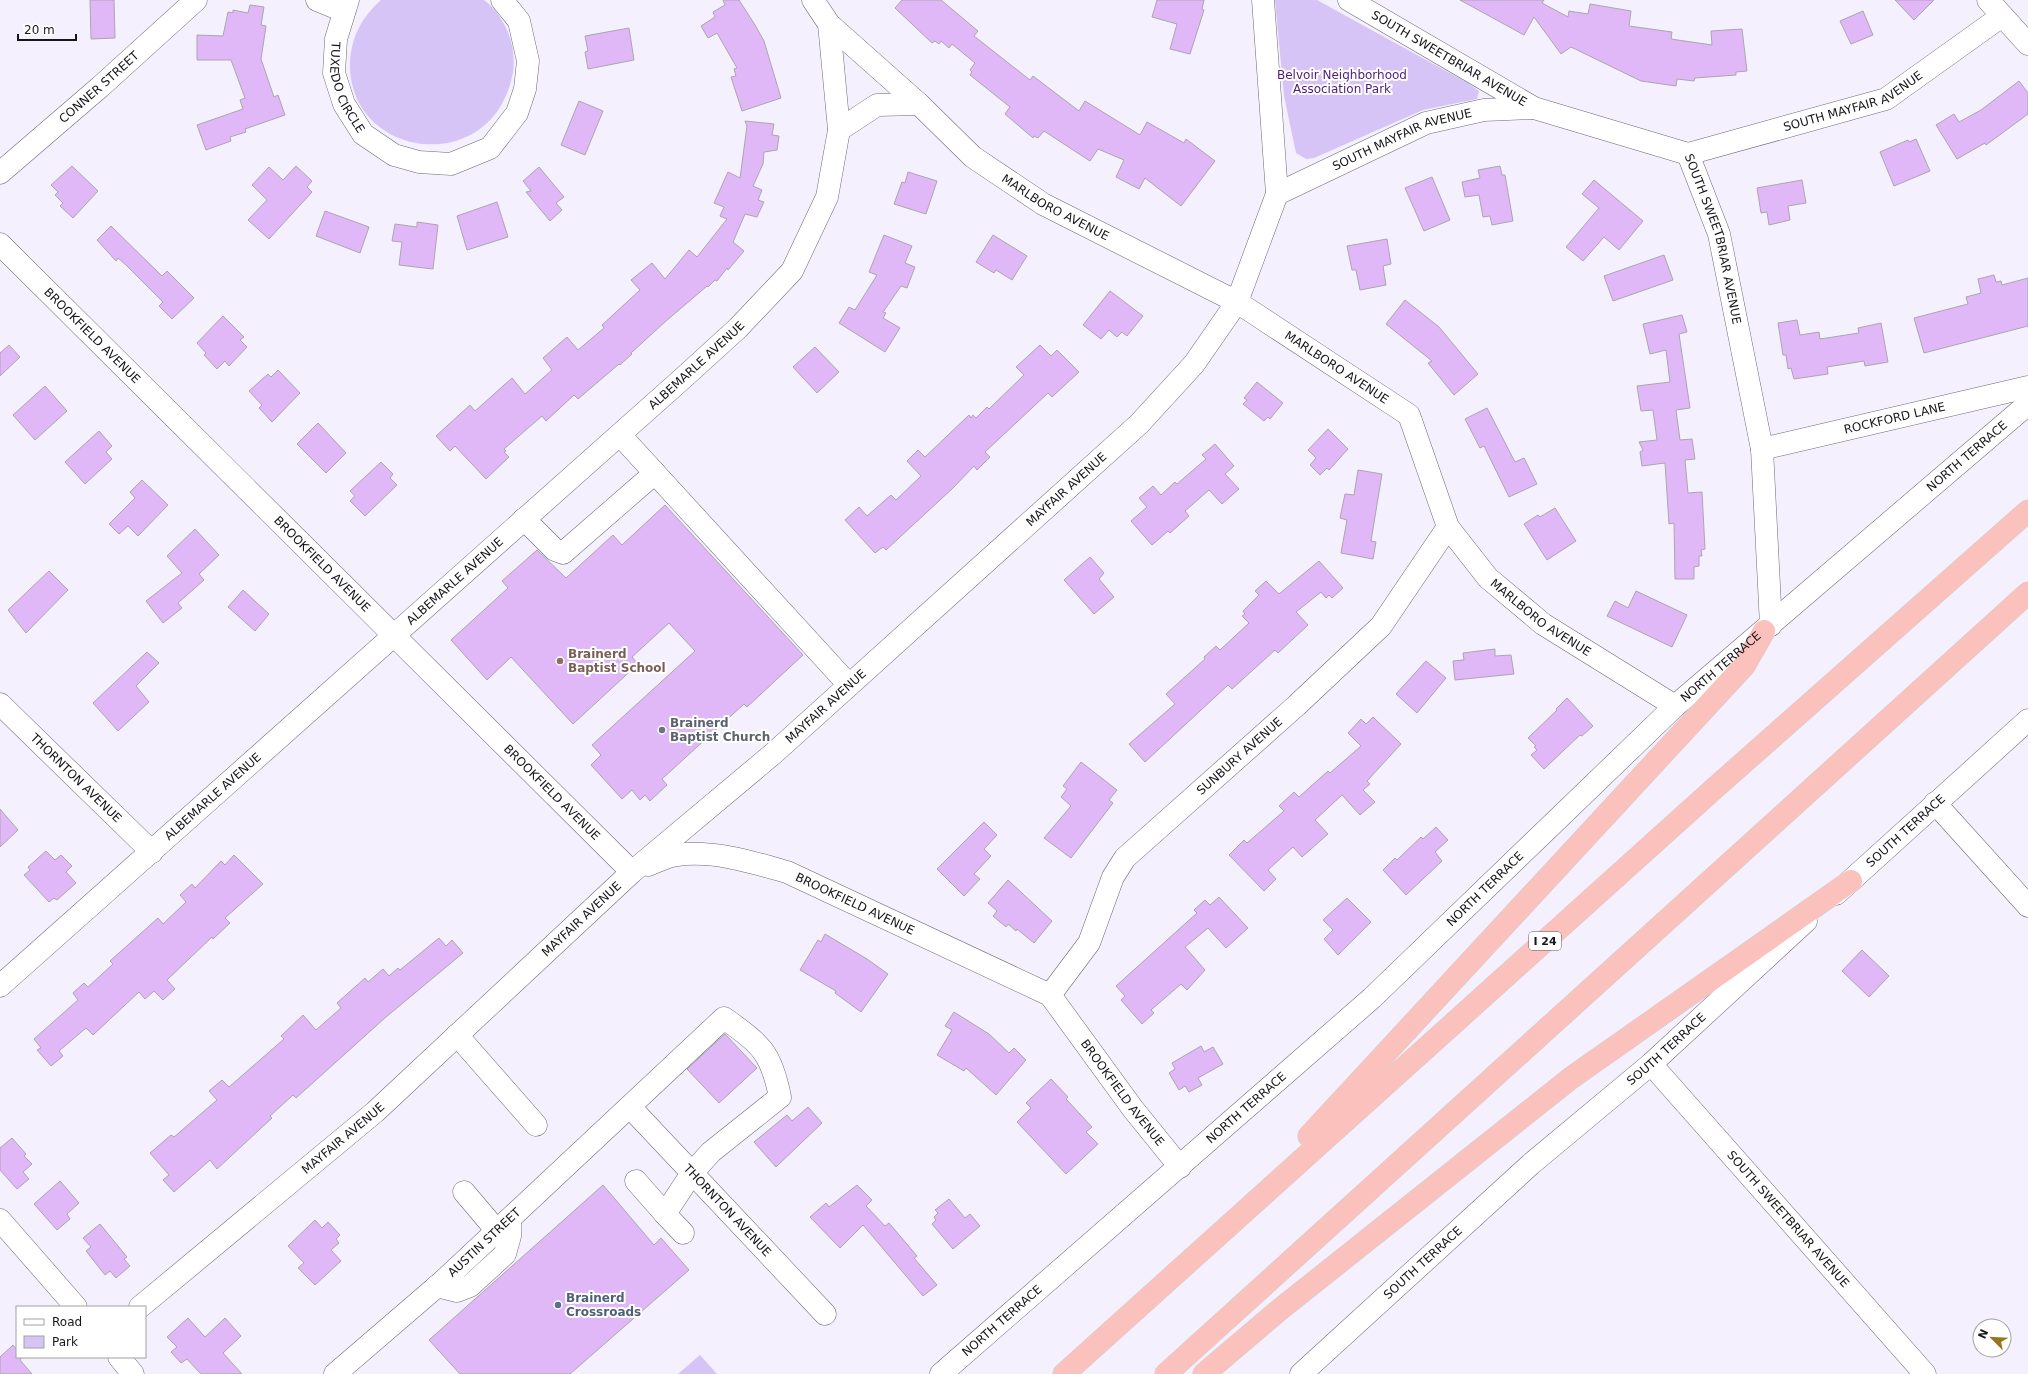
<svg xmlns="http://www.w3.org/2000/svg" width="2028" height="1374" viewBox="0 0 2028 1374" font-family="'DejaVu Sans',sans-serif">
  <rect width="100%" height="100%" fill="#f4f0fd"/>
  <g fill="#d7c4f6">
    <path d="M381 0H484C505 15 517 47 513 72 494 179 348 160 350 63 351 37 362 17 381 0Z"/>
    <polygon points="1275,0 1317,0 1468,83 1479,91 1477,99 1423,110 1314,158 1306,159 1296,153 1284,96"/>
    <polygon points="700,1355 717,1374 678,1374"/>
  </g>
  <g fill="#e0b8f7" stroke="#aca5b0">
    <polygon points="90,0 114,0 115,38 91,39"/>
    <polygon points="723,0 739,0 755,25 764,41 781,98 742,111 731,77 736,76 734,69 737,68 717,33 708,38 701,26 715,17 713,12 725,5"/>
    <polygon points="902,0 941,0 978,31 974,36 1030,80 1033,76 1079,111 1085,101 1140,135 1147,122 1184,143 1186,139 1215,161 1181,206 1145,178 1139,189 1116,177 1124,160 1098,149 1090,161 1044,131 1038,138 1034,136 1033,138 1005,114 1010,107 970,75 972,72 970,70 975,63 952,44 949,48 941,41 939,44 935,41 932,43 895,8"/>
    <polygon points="1157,0 1204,0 1202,9 1204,10 1190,54 1170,49 1177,24 1152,17"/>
    <polygon points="1460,0 1544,0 1542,3 1568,17 1569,11 1588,14 1590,4 1631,11 1629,26 1672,32 1671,39 1712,45 1711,31 1742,29 1747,71 1736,72 1736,75 1695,78 1694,81 1677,79 1676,86 1641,81 1571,47 1561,54 1534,17 1524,35"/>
    <polygon points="1895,0 1934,0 1914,20"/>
    <polygon points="250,5 264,7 261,25 266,26 261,59 274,97 278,95 285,115 245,129 246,132 230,137 231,141 206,150 197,125 243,109 240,100 245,98 231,60 197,60 197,35 223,36 228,12 233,13 233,10 248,13"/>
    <polygon points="1863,11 1873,35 1851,44 1840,21"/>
    <polygon points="629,28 634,60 588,69 585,52 588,51 585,36"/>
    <polygon points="2019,81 2028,93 2028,114 1986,145 1985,143 1957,159 1936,125 1954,114 1959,122 1981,110"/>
    <polygon points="579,101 603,111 585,155 561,145"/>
    <polygon points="745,121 774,124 772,135 779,136 777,150 764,152 763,164 753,186 762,190 758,200 764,202 757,217 745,214 733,242 744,251 728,270 727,268 717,281 715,280 708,287 707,286 666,321 631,353 632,354 620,365 619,364 578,399 574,395 546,421 542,416 504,449 506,451 504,452 509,457 486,479 455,446 450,451 436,436 470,405 475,411 512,378 525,394 552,370 543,358 567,337 578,350 604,328 602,325 640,290 631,280 652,263 665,279 689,250 697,257 727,219 720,216 724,207 714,203 728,172 740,178 747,126"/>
    <polygon points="1916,139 1930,171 1894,186 1880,152 1908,140 1909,142"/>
    <polygon points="72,166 98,191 73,218 60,206 63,203 55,195 58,192 51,185"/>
    <polygon points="296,166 312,181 307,187 312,192 269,239 248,220 267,200 252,185 269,167 283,180"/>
    <polygon points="1500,166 1502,175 1505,175 1513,221 1492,225 1490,216 1483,217 1479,195 1465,197 1462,182 1480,178 1478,170"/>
    <polygon points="539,167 564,197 556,203 562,210 550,221 526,192 531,191 523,181"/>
    <polygon points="908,172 937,181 926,214 894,204 902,182 905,183"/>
    <polygon points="1432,177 1450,220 1424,231 1405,188"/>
    <polygon points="1594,180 1643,221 1619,250 1604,237 1583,261 1566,247 1599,208 1582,194"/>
    <polygon points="1802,180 1806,203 1788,206 1790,220 1769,225 1767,212 1761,213 1757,188"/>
    <polygon points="497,202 508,237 467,250 457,216"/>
    <polygon points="325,211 369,227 360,253 316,236"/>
    <polygon points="417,222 438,225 433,269 399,265 402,242 392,241 395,224 417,227"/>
    <polygon points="111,226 162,276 167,271 194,298 172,319 159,306 163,302 126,265 118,258 116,261 97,240"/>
    <polygon points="884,235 912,246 905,263 915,267 907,288 901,286 883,312 886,313 883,318 900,328 885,352 839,323 849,307 855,310 877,275 869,272"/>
    <polygon points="993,235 1027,256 1012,280 996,270 994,273 976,262"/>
    <polygon points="1387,239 1391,264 1383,266 1386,285 1360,290 1356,270 1352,270 1347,246"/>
    <polygon points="1664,255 1673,280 1613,301 1604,276"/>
    <polygon points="1994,275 1996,282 2001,281 2002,285 2028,278 2028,326 1924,353 1914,318 1968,304 1966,297 1981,293 1978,279"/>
    <polygon points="1110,291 1143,316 1127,336 1122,332 1117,337 1109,330 1101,339 1083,325"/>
    <polygon points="1405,300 1439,327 1478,374 1454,395 1428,363 1432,361 1386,324"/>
    <polygon points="1682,315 1687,332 1679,334 1690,408 1676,410 1680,440 1692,439 1695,459 1685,460 1688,493 1702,492 1705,549 1701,550 1702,556 1699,556 1699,566 1694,567 1694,579 1675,579 1674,523 1669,524 1665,463 1642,466 1640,452 1643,450 1639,442 1657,440 1653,410 1641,411 1637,386 1670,382 1666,350 1650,354 1643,324"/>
    <polygon points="223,316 244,337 240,340 247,347 229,366 225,361 217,369 204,355 206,353 197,343"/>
    <polygon points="1797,320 1800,335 1819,332 1820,339 1859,333 1858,328 1881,323 1888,362 1865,366 1864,361 1827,367 1828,374 1794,379 1791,368 1788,369 1786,355 1783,355 1778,323"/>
    <polygon points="9,345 20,357 0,376 0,353"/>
    <polygon points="1040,345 1051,356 1057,350 1079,372 1052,397 1048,393 985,452 990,457 977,470 974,466 953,488 886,550 883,547 875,553 845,520 859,507 867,516 891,495 896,500 921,476 907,461 918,450 925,457 969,415 971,418 973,415 976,418 987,407 989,409 1024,375 1016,367"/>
    <polygon points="815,347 839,372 817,393 793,367"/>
    <polygon points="278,370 300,393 272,422 259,408 262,405 249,391 268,374 271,377"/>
    <polygon points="1257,382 1283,403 1270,419 1268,417 1264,421 1243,404 1247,400 1244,398"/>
    <polygon points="45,386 67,411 35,440 13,415"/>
    <polygon points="1487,408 1515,462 1524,458 1537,484 1509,497 1484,446 1480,448 1465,419"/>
    <polygon points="318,423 346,453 326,473 297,444"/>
    <polygon points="1328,429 1348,449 1329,470 1327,468 1320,475 1310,465 1316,458 1308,450"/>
    <polygon points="99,431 112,446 106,452 112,459 85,484 65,462"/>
    <polygon points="1215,444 1234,466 1225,474 1239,489 1222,504 1209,490 1185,511 1189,516 1170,533 1168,531 1152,545 1131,521 1147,507 1139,498 1153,486 1161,495 1175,482 1177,484 1206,459 1202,455"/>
    <polygon points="381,462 393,474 390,478 397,485 365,516 350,501 355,496 350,491"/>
    <polygon points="1358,470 1382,474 1371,541 1376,542 1373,559 1341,553 1347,520 1340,518 1345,494 1354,495"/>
    <polygon points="142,480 168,505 138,536 128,526 119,534 109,524 135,498 130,492"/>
    <polygon points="665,505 803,655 747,707 744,704 662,779 667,785 650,801 645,795 640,800 632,790 622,799 591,765 601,755 592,745 695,651 669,623 632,657 638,664 573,724 511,657 487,680 451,640 508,588 502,581 537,550 566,578 613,535 622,545"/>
    <polygon points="1555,508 1576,541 1547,560 1524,524 1538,515 1540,517"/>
    <polygon points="195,529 219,555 199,574 204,580 178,603 182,608 163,623 146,601 182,573 167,556"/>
    <polygon points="1090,557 1104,573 1099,579 1114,597 1094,614 1064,580"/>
    <polygon points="1319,561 1343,588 1332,598 1329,595 1326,598 1321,592 1296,612 1308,625 1278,653 1275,650 1232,689 1228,685 1145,762 1129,744 1175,704 1166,694 1205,659 1204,657 1216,646 1220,650 1249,623 1242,616 1245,614 1243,611 1259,595 1255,591 1266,581 1279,594"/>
    <polygon points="49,571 68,590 26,633 8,610"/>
    <polygon points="243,590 269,614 255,631 228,607"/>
    <polygon points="1636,591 1687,615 1672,647 1607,616 1615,601 1628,608"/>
    <polygon points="1495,649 1495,656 1511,655 1514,674 1455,680 1453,661 1464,660 1463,653"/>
    <polygon points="147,652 159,663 136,686 149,702 118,731 93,703"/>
    <polygon points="1426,661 1446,678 1417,713 1396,694"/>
    <polygon points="1567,698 1593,726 1582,736 1580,735 1544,769 1531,755 1537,750 1534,747 1536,746 1528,738 1557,710 1556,709"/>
    <polygon points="1373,717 1401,744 1367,781 1370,784 1363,790 1375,802 1360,815 1342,795 1315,820 1328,834 1302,857 1293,847 1268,870 1276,879 1264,891 1229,855 1244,840 1247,843 1284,811 1279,806 1294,792 1299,797 1328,771 1330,773 1361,746 1348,733 1361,719 1366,724"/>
    <polygon points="1081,762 1117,790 1109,800 1113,803 1071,858 1044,838 1071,806 1061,797 1067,789 1063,786"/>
    <polygon points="0,809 18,830 0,847"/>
    <polygon points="984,822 997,835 984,849 991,856 974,874 980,879 964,896 937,869"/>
    <polygon points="1436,827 1448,840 1435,852 1442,861 1406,895 1383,870 1395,858 1397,860 1421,837 1423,839"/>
    <polygon points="46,851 55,860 61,855 72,866 66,872 76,883 57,900 54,898 49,902 24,875 30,870 28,867"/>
    <polygon points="234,855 263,884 225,918 230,923 213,939 212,937 167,980 175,989 163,1000 154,991 145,999 139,992 93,1035 86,1028 59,1051 63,1056 51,1066 37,1050 41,1048 34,1039 78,1000 73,993 84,983 88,987 113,964 110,961 158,918 163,924 186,902 180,895 192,884 195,888 221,861 225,865"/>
    <polygon points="1008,880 1052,921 1034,943 1017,929 1016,931 1008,924 1006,927 993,916 997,911 988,903"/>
    <polygon points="1219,897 1248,928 1226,948 1208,928 1185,947 1205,970 1187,990 1181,984 1151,1010 1154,1013 1142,1024 1121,1000 1125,996 1116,986 1197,913 1194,910 1205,900 1210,905"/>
    <polygon points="1347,898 1371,922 1338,955 1324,939 1333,930 1323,920"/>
    <polygon points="825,934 867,959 888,974 861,1012 835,993 836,991 800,970 818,940 821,942"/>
    <polygon points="439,938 446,946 452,940 463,953 386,1017 296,1098 293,1095 270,1116 272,1118 217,1169 210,1160 174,1192 163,1180 169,1175 150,1153 171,1135 174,1137 217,1100 209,1091 222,1080 229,1087 284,1039 281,1036 303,1015 316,1030 341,1008 337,1003 365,978 368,982 383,969 389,976 398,968 400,970"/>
    <polygon points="1862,950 1889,976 1869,997 1842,971"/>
    <polygon points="954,1012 989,1034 1009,1053 1014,1048 1026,1060 996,1095 966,1068 964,1071 937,1055 952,1030 945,1026"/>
    <polygon points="725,1034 757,1068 719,1103 687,1069"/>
    <polygon points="1201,1046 1204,1052 1213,1047 1223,1064 1198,1078 1202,1085 1189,1092 1185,1086 1179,1090 1169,1073 1175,1069 1172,1063"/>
    <polygon points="1051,1079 1068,1097 1066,1099 1092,1127 1086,1132 1098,1144 1066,1174 1017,1122 1031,1108 1026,1103"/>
    <polygon points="808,1107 822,1123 776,1167 754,1142 787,1115 792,1121"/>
    <polygon points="12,1138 26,1154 24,1156 32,1164 23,1172 29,1179 17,1189 0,1170 0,1148"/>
    <polygon points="60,1181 79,1203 67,1214 70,1219 57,1230 34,1204"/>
    <polygon points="603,1185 654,1245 661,1238 689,1270 570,1374 460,1374 429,1340"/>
    <polygon points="857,1185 872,1200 866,1206 885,1226 889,1223 917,1256 914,1258 937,1285 923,1296 863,1225 840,1248 810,1217 826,1203 829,1207"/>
    <polygon points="949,1199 965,1218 970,1214 980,1226 953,1249 932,1224 936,1220 934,1217 938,1213 935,1210"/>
    <polygon points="315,1220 322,1228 328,1222 340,1235 336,1239 339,1243 331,1250 341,1261 315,1285 298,1268 304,1263 288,1246"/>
    <polygon points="100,1224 127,1257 124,1259 130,1266 116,1278 110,1271 105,1275 86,1251 91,1247 83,1238"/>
    <polygon points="188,1318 205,1337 225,1318 241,1336 223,1353 242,1374 201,1374 187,1359 181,1363 171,1352 177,1347 167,1337"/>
    <polygon points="13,1345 17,1350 17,1357 22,1357 20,1360 32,1374 0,1374 0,1357"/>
  </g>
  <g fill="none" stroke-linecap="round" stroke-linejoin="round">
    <g stroke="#6e6975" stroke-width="23">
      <g id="minor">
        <polyline points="317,0 344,11"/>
        <path id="s1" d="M348 0 336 39 334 73 344 104 363 134 394 155 419 162 451 164 490 148 517 113 525 89 528 61 519 21 502 0"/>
        <path id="s2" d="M1349 0 1534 108 1688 154 1719 234 1762 449 1771 625"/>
        <polyline points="1988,0 2028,44"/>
        <path id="s3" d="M829 24 919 104 973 157 1043 204 1237 302 1409 415 1448 527 1488 578 1543 624 1675 706"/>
        <polyline points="839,130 877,105 919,104"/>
        <path id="s4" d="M1688 154 1886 99 2002 16"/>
        <path id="s5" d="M0 173 100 87 196 0"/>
        <path id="s6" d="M1277 194 1426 123 1484 110 1534 108"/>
        <path id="s7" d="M0 244 632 872"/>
        <polyline points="620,435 849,685"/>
        <path id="s8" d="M1762 449 2028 387"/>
        <polyline points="524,519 555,550 563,553 655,473"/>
        <path id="s9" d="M0 704 152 852"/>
        <polyline points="1935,803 2028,906"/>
        <path id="s10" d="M648 865C657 862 667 856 677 855 713 850 752 862 787 872L1050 995 1133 1109 1180 1167"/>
        <path id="s11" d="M1836 894 2028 720"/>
        <path id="s12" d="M0 986 682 379 738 328 792 271 827 197 839 130 829 24 813 0"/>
        <path id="s13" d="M1050 995 1089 943 1113 877 1125 858 1297 705 1381 626 1448 527"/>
        <polyline points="457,1035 536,1125"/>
        <path id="s14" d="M1651 1064 1925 1374"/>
        <path id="s15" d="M630 1107 825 1314"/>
        <polyline points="464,1192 497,1231"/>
        <polyline points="665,1214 683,1233"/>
        <polyline points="0,1220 76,1307"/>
        <polyline points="437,1286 457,1291 470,1286 505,1254 510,1236 510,1219"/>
        <path id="s16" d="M140 1307 375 1112 632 872 774 753 1139 424 1194 364 1237 302 1277 194 1263 0"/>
        <polyline points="119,1357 133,1374"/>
        <path id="s17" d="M335 1374 442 1282 724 1018C760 1044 771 1051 780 1097L711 1152 692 1173 665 1214 636 1181"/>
        <path id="s18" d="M941 1374 1372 998 1675 706 2028 404"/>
        <path id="s19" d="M1301 1374 1531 1164 1651 1064 1806 921"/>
      </g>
    </g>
    <g stroke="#d0d0d1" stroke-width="23">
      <g id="highway">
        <polyline points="1309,1136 1744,666 1764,631"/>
        <polyline points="1064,1374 1716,787 2028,511"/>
        <polyline points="1166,1374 2028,593"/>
        <polyline points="1204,1374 1278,1311 1571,1078 1851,881"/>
      </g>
    </g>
    <use href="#minor" stroke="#fff" stroke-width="22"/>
    <use href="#highway" stroke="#fac1bd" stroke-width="22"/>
  </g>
  <circle fill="#8d6e63" stroke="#fff" stroke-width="1.5" cx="560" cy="661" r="4"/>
  <circle fill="#6b7280" stroke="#fff" stroke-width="1.5" cx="662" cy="730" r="4"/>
  <circle fill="#5c6f8a" stroke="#fff" stroke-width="1.5" cx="558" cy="1305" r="4"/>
  <g text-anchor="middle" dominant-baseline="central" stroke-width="4" stroke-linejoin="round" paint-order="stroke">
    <rect fill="#fff" stroke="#5c5b5e" stroke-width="1" x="1529" y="932" width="32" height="18" rx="3"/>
    <g font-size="11" font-weight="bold" fill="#161519">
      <text x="1545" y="941">I 24</text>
    </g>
    <g font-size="12" fill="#161519" stroke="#fff">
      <text stroke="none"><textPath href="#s2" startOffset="116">SOUTH SWEETBRIAR AVENUE</textPath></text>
      <text stroke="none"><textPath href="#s1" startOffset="92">TUXEDO CIRCLE</textPath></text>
      <text stroke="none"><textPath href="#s5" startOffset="131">CONNER STREET</textPath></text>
      <text stroke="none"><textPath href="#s4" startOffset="174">SOUTH MAYFAIR AVENUE</textPath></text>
      <text stroke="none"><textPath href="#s6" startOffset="137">SOUTH MAYFAIR AVENUE</textPath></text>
      <text stroke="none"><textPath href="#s3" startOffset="293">MARLBORO AVENUE</textPath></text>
      <text stroke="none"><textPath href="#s2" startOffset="464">SOUTH SWEETBRIAR AVENUE</textPath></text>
      <text stroke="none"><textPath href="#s7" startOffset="130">BROOKFIELD AVENUE</textPath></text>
      <text stroke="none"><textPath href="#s12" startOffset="933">ALBEMARLE AVENUE</textPath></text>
      <text stroke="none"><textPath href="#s3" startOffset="617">MARLBORO AVENUE</textPath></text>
      <text stroke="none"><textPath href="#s8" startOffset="136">ROCKFORD LANE</textPath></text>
      <text stroke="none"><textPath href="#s18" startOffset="1377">NORTH TERRACE</textPath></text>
      <text stroke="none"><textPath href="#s16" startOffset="1236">MAYFAIR AVENUE</textPath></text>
      <text stroke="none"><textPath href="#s7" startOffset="454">BROOKFIELD AVENUE</textPath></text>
      <text stroke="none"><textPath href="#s12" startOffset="609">ALBEMARLE AVENUE</textPath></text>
      <text stroke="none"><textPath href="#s3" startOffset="953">MARLBORO AVENUE</textPath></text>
      <text stroke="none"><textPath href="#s18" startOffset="1053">NORTH TERRACE</textPath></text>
      <text stroke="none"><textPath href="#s16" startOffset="912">MAYFAIR AVENUE</textPath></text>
      <text stroke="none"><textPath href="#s13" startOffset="311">SUNBURY AVENUE</textPath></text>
      <text stroke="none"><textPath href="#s9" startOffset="106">THORNTON AVENUE</textPath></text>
      <text stroke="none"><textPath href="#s7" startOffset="778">BROOKFIELD AVENUE</textPath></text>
      <text stroke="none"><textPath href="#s12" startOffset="285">ALBEMARLE AVENUE</textPath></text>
      <text stroke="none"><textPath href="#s11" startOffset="94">SOUTH TERRACE</textPath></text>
      <text stroke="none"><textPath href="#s18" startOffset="729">NORTH TERRACE</textPath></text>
      <text stroke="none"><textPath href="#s10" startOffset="218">BROOKFIELD AVENUE</textPath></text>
      <text stroke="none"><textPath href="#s16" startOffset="588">MAYFAIR AVENUE</textPath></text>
      <text stroke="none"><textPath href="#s19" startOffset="489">SOUTH TERRACE</textPath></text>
      <text stroke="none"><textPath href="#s10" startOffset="555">BROOKFIELD AVENUE</textPath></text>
      <text stroke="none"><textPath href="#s18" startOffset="405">NORTH TERRACE</textPath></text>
      <text stroke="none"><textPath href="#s16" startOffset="264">MAYFAIR AVENUE</textPath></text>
      <text stroke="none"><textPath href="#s15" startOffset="142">THORNTON AVENUE</textPath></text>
      <text stroke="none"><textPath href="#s14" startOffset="207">SOUTH SWEETBRIAR AVENUE</textPath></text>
      <text stroke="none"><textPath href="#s17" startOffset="199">AUSTIN STREET</textPath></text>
      <text stroke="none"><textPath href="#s19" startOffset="165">SOUTH TERRACE</textPath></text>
      <text stroke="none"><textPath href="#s18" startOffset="81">NORTH TERRACE</textPath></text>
    </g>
    <g font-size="12" fill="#4c1c7b" stroke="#fff">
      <text x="1342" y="75">Belvoir Neighborhood<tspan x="1342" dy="14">Association Park</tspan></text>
    </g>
    <g font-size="12" font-weight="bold" fill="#785e54" stroke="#fff" text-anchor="start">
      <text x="568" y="654">Brainerd<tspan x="568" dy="14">Baptist School</tspan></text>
    </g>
    <g font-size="12" font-weight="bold" fill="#5b616d" stroke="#fff" text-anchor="start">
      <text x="670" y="723">Brainerd<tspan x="670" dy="14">Baptist Church</tspan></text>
    </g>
    <g font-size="12" font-weight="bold" fill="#4e5e75" stroke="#fff" text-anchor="start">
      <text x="566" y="1298">Brainerd<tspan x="566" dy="14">Crossroads</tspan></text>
    </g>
  </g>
  <rect x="16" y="1306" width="130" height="52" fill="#ffffff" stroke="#a2a1a3"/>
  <rect x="24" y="1319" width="20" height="6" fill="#ffffff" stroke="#a2a1a3"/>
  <text x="52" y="1326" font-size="12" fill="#161519">Road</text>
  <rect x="24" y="1336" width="20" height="12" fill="#d7c4f6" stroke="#a2a1a3"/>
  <text x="52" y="1346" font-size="12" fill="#161519">Park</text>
  <g transform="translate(1992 1338) rotate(294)"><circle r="19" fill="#ffffff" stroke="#a2a1a3"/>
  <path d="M0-3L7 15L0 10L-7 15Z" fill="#94771f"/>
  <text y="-6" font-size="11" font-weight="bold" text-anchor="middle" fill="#161519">N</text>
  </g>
  <path d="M18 34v6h58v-6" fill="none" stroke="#161519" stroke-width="2"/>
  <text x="24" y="34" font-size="12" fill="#161519" stroke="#ffffff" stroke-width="3" paint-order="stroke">20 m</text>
</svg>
